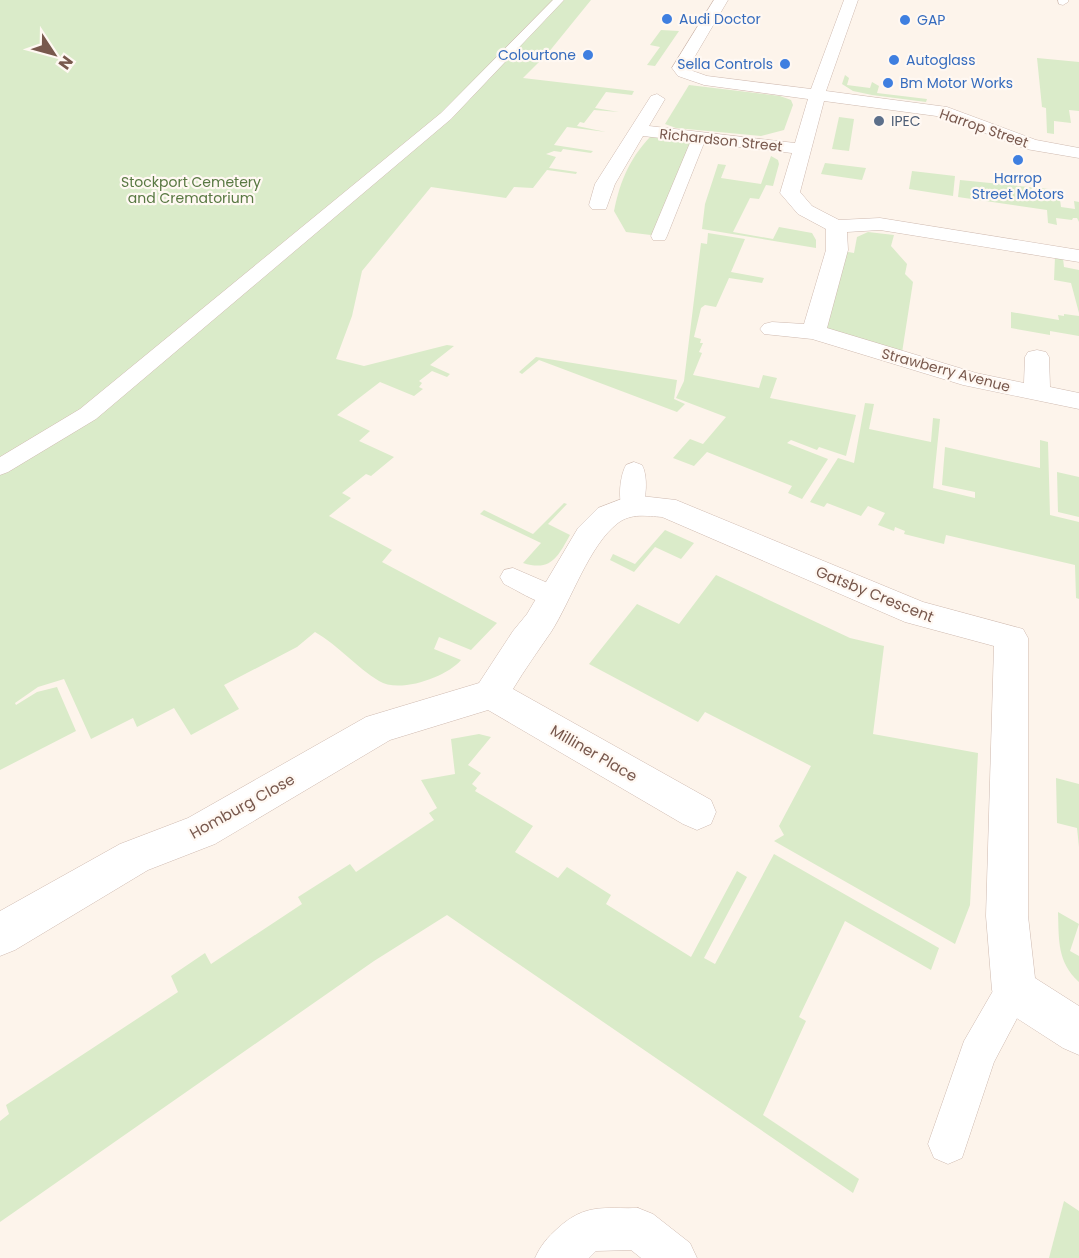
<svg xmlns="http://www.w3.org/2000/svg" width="1079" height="1258" viewBox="0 0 1079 1258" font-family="Poppins,sans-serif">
  <rect width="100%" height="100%" fill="#fdf4eb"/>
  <g fill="#daebc9">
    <path d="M0 0H591L548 53 523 78 634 91 632 95 606 92 595 108 619 112 594 110 584 123 580 122 577 126 606 132 567 127 554 145 593 151 591 153 563 149 561 152 554 151 546 154 556 157 549 168 577 172 576 174 547 170 533 188 514 187 506 198 431 187 362 271 352 316 336 359 364 366 447 345 454 346 430 365 450 374 447 377 432 371 419 381 422 383 419 387 423 389 414 396 380 382 337 415 370 431 359 441 394 457 371 476 366 474 342 493 351 498 329 516 392 550 382 562 497 623 471 650 439 637 434 649 461 660C447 677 399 694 379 681 356 667 339 646 315 632L297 647 224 685 239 709 191 735 174 708 137 727 133 718 91 739 64 679 38 687 15 703 16 705 37 692 57 687 76 731 0 770Z"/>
    <polygon points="661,30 679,31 655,66 647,65 660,47 650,45"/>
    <polygon points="1037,58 1079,62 1079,111 1069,110 1071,123 1054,121 1054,134 1047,133 1046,108 1042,107"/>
    <polygon points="845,75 849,78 847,85 870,88 872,82 879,86 877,93 927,99 926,102 872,95 853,91 842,84"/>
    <polygon points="689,85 780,96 791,100 793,105 784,130 761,136 676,128 665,124"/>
    <polygon points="839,117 854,119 849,151 832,149"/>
    <path d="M655 132 699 138 659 236 626 232 614 211C620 180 631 155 655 132Z"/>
    <polygon points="771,156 778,160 779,164 773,186 766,185 759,199 750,198 733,232 773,239 779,227 812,233 816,240 816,248 702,229 705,204 718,164 726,165 721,178 761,184"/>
    <polygon points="825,163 866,168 862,180 821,174"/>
    <polygon points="912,171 955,176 953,196 909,189"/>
    <polygon points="960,180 1049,189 1051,198 1060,199 1061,207 1075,209 1074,201 1079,202 1079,222 1077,218 1073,218 1072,220 1056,218 1057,225 1048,223 1047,210 958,197"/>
    <polygon points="868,232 894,235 891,246 907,264 905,274 913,282 901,359 814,332 837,250 854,253 857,237"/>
    <polygon points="708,233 745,239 731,272 764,278 762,283 729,278 716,307 705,305 701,308 694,337 701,339 700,343 703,343 699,352 702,353 693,375 759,388 763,375 777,378 770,398 856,415 846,456 819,447 817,450 791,440 787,443 828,459 802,499 788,493 792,486 707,452 694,466 673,458 690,439 703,444 726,417 676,398 684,381 701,243 707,244"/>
    <polygon points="1055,257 1063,258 1064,267 1079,270 1079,313 1071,283 1054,280"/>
    <polygon points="1011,312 1059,320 1058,315 1064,316 1064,314 1079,316 1079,336 1050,331 1050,335 1011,328"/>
    <polygon points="536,357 677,380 674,399 685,404 677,412 539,360 522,374 519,372"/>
    <polygon points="865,403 874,404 869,429 931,442 933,418 940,419 933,488 975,498 975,492 942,485 945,447 1040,468 1040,440 1048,442 1050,515 1079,522 1079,599 1076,598 1075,565 946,535 944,544 904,534 905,531 895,527 894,531 878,525 885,513 868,506 861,516 827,503 824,507 810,502 838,458 854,463"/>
    <polygon points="1057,472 1079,477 1079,517 1058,512"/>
    <path d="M564 503 567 504 548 524 570 535C558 556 552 572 523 563L541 543 480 514 484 510 533 534Z"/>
    <polygon points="665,530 694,543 681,559 655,547 634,572 610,560 613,554 635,564"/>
    <polygon points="716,575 850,638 884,646 873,734 978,753 970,905 955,944 774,841 784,835 779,826 811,766 705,712 698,722 589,664 637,604 679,624"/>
    <polygon points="479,734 491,737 468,765 481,773 472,784 477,788 475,791 533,826 515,852 558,878 567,867 611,895 606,904 691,957 737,871 747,877 704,958 715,964 774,854 939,948 931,970 845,921 799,1017 806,1021 763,1115 859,1179 853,1193 447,915 374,961 0,1222 0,1121 9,1114 6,1105 178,992 171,976 205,953 211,964 302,904 298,897 350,864 356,872 434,820 429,813 437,808 421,780 455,774 451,739"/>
    <polygon points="1056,778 1079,784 1079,847 1077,828 1057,823"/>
    <path d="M1058 912 1079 924 1070 951 1079 956V982C1057 962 1059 940 1058 912Z"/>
    <polygon points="1064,1201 1079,1211 1079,1258 1049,1258"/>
  </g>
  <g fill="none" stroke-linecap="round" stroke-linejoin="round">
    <g stroke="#cfbab0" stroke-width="1">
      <g id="lane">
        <polygon points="553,0 564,0 451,119 96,419 8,472 0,475 0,457 80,409 441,113"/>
        <polygon points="1058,0 1068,0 1068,2 1063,5 1059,4"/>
        <polygon points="699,134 706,138 667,236 665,240 653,240 651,236 692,138"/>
        <path d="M634 462 642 465C648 475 647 501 640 511L632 513 624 511C617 501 620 475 626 465Z"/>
        <path d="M513 568 564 590 568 597 564 604C545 610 521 592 504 584L500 577 504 570Z"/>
        <polygon points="1014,972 1027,977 1032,990 994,1062 962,1158 948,1164 934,1158 928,1144 964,1041 1001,977"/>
        <path d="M638 1208 653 1214 690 1243 697 1258H641L631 1250 596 1251 589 1258H535C541 1245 547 1238 558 1228 586 1203 603 1209 638 1208Z"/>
      </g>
    </g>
    <g stroke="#cfbab0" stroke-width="1">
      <g id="street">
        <polygon points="714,0 728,0 688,68 690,70 707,76 811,89 844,0 858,0 826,91 947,107 1036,140 1079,148 1079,158 1026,149 944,117 824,101 800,192 812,206 839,220 880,218 1079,250 1079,262 880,230 847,232 848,250 827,328 976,373 1024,383 1025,357 1028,352 1037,350 1046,352 1049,357 1050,387 1079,393 1079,409 963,385 812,339 764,334 760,329 764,324 772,322 804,324 826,250 826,229 798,214 780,193 792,153 643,136 615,184 606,209 592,209 589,205 595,184 651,96 657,94 665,99 649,126 795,143 808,99 704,85 678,76 672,68"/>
        <path d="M632 495 676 500 923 602 1023 629 1028 638V916L1035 978 1079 1006V1055L1063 1048 998 1006 992 990 986 916 994 646 905 622 662 517C647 516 631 513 618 523 589 545 571 601 551 632 538 651 525 669 513 689L711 800 716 812 711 824 697 830 683 824 488 710 390 740 215 844 148 870 15 950 0 956V911L120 844 188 818 366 717 479 683 513 631 527 614 578 528 598 508Z"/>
      </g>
    </g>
    <use href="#lane" fill="#fff" fill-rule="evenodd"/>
    <use href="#street" fill="#fff" fill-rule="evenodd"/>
  </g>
  <g fill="#3f7fe0" stroke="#fff8f2" stroke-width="2">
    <circle cx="667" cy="19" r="6"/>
    <circle cx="905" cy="20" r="6"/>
    <circle cx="588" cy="55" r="6"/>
    <circle cx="894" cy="60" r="6"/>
    <circle cx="785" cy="64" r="6"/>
    <circle cx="888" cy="83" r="6"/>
    <circle cx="1018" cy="160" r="6"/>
  </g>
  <circle fill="#5c6f8a" stroke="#fff8f2" stroke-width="2" cx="879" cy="121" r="6"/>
  <g text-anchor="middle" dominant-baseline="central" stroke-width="4.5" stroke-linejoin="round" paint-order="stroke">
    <g font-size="14" fill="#366cbe" stroke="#fff8f2" text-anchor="start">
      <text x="679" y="19">Audi Doctor</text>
      <text x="917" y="20">GAP</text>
      <text x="576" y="55" text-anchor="end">Colourtone</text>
      <text x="906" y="60">Autoglass</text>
      <text x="773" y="64" text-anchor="end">Sella Controls</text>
      <text x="900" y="83">Bm Motor Works</text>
      <text x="1018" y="178" text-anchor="middle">Harrop<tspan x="1018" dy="16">Street Motors</tspan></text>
    </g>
    <g font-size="14" fill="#4e5e75" stroke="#fff8f2" text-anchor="start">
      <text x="891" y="121">IPEC</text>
    </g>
    <g font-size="14" fill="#78584d" stroke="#fff8f2">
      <text transform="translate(984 128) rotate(19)">Harrop Street</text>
      <text transform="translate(721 140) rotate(6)">Richardson Street</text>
      <text transform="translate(946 370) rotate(15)">Strawberry Avenue</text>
    </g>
    <g font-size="14" fill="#587842" stroke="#fff8f2">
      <text x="191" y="182">Stockport Cemetery<tspan x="191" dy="16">and Crematorium</tspan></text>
    </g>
    <g font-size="15" fill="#78584d" stroke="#fff8f2">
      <text transform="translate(875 594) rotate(22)">Gatsby Crescent</text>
      <text transform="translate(594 753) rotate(30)">Milliner Place</text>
      <text transform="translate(242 806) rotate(-29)">Homburg Close</text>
    </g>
  </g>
  <g transform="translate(54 54) rotate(126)" stroke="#fff8f2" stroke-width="4.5" paint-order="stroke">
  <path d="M0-4.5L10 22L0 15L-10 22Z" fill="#78584d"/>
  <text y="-9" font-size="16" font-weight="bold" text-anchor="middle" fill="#78584d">N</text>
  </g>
</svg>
